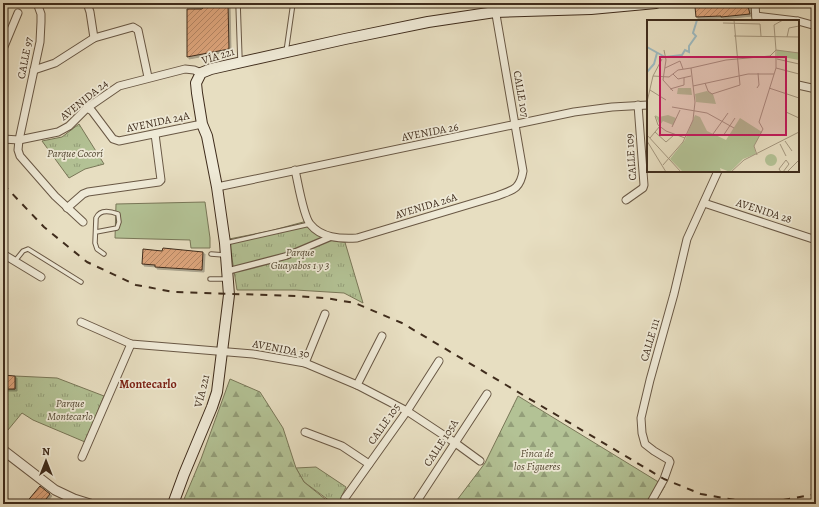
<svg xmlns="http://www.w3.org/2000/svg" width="819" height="507" viewBox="0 0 819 507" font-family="Alegreya,serif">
  <defs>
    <pattern id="grass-tufts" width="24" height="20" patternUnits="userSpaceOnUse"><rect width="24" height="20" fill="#b3c295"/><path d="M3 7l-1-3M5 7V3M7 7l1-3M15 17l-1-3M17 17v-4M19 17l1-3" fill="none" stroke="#939e79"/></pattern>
    <pattern id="forest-firs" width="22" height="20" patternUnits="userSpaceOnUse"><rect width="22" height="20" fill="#b3c295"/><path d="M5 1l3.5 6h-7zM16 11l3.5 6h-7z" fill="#939e79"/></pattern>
    <pattern id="building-hatch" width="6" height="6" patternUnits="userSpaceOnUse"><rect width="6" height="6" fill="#dba37a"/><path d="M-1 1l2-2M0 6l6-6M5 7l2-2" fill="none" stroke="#b38563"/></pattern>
    <filter id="shadow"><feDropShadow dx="2" dy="2" stdDeviation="0" flood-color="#0004"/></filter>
  </defs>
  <rect width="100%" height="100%" fill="#e7dec1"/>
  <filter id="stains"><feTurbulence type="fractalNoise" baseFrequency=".005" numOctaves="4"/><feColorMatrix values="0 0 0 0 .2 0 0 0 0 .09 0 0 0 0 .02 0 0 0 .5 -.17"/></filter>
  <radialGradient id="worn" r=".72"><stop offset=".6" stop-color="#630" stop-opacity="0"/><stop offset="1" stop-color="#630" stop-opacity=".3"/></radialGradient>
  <g fill="url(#grass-tufts)" stroke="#797758">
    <polygon points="79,124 104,164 85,169 69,178 42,141 62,137"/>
    <polygon points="307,221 321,232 344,239 363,303 344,293 296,290 237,290 229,239 270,231"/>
    <polygon points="15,376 57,378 104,396 85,442 33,420 22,413 3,436 3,389 15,389"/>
    <polygon points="316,467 346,487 338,504 334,504 304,482 296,468"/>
  </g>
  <g fill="url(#forest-firs)" stroke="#797758">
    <polygon points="230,379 260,392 283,428 296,468 304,482 325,499 334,504 182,504 201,459"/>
    <polygon points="518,396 665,486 654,504 454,504 485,463"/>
  </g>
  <polygon fill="#b3c295" stroke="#797758" points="205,202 210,238 210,248 191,248 190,240 115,238 116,204"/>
  <g fill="url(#building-hatch)" stroke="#3f2c1c" filter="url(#shadow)">
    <polygon points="204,3 228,3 229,49 187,57 187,9 202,9 204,7"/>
    <polygon points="709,3 747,3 750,14 721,17 721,16 696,17 695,7"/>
    <polygon points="163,248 203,252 202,270 155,267 155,265 142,264 143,249 162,251"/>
    <polygon points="3,375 15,376 15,389 3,389"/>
    <polygon points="40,486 50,494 42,504 25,504"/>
  </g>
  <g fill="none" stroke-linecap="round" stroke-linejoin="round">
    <g stroke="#695845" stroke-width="5.5">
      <g id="service">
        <polyline points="238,3 240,61"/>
        <polyline points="179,5 201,6 201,3"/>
        <polyline points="286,52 293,3"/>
        <path d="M96 232 117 228 119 222 118 214C110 211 100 209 96 218L95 243 97 249 104 254"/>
        <polyline points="226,243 310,224"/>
        <polyline points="211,254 224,255"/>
        <polyline points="15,261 23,251 28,249 81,282"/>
        <polyline points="210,279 227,279"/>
      </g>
    </g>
    <g stroke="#695845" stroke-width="8">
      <polyline id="pedestrian" points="228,271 286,256 331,237"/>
    </g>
    <g stroke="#695845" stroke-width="9">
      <g id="minor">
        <polyline points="37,3 41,14 41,22 40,42 19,140 18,150 20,156 55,196 83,222"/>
        <polyline points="87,3 90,12 94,38"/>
        <polyline points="755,3 756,21"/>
        <polyline points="756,16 797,21"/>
        <polyline points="798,21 816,26"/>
        <polyline points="3,49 18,13"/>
        <polyline points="34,70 55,63 94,38 133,27 138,30 148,77"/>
        <polyline points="798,85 816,89"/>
        <polyline points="87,108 92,111 113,139 119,141 202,124"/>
        <polyline points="3,139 19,140 58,132 69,126 87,108 119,86 185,69 194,70 201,73"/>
        <path d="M295 170C298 182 303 215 310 224 321 238 340 239 357 238L497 196C512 190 520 190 523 171L494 3"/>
        <polyline points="217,187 574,112 612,107 648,105"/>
        <polyline points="626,200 643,188 644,185 638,105"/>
        <polyline points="704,203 816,240"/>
        <polyline points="67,208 83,194 88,192 159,182 161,180 155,134"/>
        <polyline points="3,254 41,277"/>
        <polyline points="81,322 131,344 253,354 305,363 357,385 407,411 454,442 480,461"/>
        <polyline points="305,363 325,314"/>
        <polyline points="357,385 382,336"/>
        <polyline points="305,432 342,446 369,464"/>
        <polyline points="82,457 131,344"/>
        <polyline points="345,498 407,411 439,361"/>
        <polyline points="415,504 487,394"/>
        <polyline points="650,504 664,479 670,462 669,460 654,451 645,444 642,433 641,418 650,380 674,294 687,239 718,171"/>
      </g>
    </g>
    <g stroke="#695845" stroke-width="11">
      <polyline id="tertiary" points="3,450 55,490 74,499 90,504"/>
    </g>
    <g stroke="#3f2c1c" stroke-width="12">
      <polyline id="secondary" points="173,504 184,474 212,407 217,392 229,295 225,243 217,187 207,136 202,124 197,93 196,83 201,73 211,69 345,39 428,22 495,12 591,9 656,3"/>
    </g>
    <use href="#service" stroke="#efead7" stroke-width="3.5"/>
    <use href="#pedestrian" stroke="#efead7" stroke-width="5.5"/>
    <use href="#minor" stroke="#efead7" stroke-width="7"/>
    <use href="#tertiary" stroke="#efead7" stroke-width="9"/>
    <use href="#secondary" stroke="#efead7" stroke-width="10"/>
    <polyline stroke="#3f2c1c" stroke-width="2" stroke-dasharray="7 7" stroke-linecap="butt" points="3,184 44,227 87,262 136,285 174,292 296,296 325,298 355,303 402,323 664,479 701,494 741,501 777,501 816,494"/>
  </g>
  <g text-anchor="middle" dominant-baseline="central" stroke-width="3.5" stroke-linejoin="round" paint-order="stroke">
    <g font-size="11" fill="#3f2c1c" stroke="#efead7">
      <text transform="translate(218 56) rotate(-17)">VÍA 221</text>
      <text transform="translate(25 58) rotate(-79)">CALLE 97</text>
      <text transform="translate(521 94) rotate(80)">CALLE 107</text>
      <text transform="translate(84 100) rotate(-39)">AVENIDA 24</text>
      <text transform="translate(158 122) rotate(-12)">AVENIDA 24A</text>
      <text transform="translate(430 132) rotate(-11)">AVENIDA 26</text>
      <text transform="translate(631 157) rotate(-94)">CALLE 109</text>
      <text transform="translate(426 206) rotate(-17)">AVENIDA 26A</text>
      <text transform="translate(764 211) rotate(18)">AVENIDA 28</text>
      <text transform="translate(650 340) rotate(-74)">CALLE 111</text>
      <text transform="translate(281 349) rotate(11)">AVENIDA 30</text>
      <text transform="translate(202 391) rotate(-76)">VÍA 221</text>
      <text transform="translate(384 424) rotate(-55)">CALLE 105</text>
      <text transform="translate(441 443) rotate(-57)">CALLE 105A</text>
    </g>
    <g font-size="11" font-style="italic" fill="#564a34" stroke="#efead7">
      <text x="75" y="153">Parque Cocorí</text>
      <text x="300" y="252">Parque<tspan x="300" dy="13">Guayabos 1 y 3</tspan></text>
      <text x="70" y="403">Parque<tspan x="70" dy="13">Montecarlo</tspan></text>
      <text x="537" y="453">Finca de<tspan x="537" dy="13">los Figueres</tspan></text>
    </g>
    <g font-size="12" font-weight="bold" fill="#7a1f14" stroke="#efead7">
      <text x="148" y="384">Montecarlo</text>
    </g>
  </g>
  <g transform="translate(647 20)">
    <rect width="152" height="152" fill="#e7dec1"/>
    <path d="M130 30 152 33V40L130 36ZM60 71 66 74 69 84 49 82 48 74ZM8 95 12 97 21 95 29 98 26 105 16 101 13 105Z" fill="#b3c295"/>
    <path d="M48 95 53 97 60 111 79 120 93 98 115 112 107 126 109 134 96 139 83 152 73 148 74 152H36L23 139 38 120Z" fill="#b3c295"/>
    <path d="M31 68H44L45 75 30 74ZM118 140a6 6 0 1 1 12 0a6 6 0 1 1-12 0Z" fill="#b3c295"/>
    <path fill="none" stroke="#9db9bf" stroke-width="2" d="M0 27 18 37 35 35 38 30 42 32V26L49 16 46 13 50 0M0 52 7 44 10 33"/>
    <path fill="none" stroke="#a4977f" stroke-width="1" d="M76 3 113 4 114 16M87 16 152 17M140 17 142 8 152 6M17 30 19 40 16 60 26 71M130 39 152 44M18 48 33 41 36 49M129 48 152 54M26 54 31 59 44 56M6 56 15 39M58 63 61 71 65 74 93 65 87 0M46 66 101 54H127M110 68 112 65 111 53M122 68 152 78M23 69 37 65V58M3 70 19 80M0 82 6 56 22 57 31 50 44 48M25 87 60 93 87 108M139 92 152 98M8 96 11 105 19 111 38 118M25 107 33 90M8 112 19 122 27 115M66 114 81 93M0 115 34 152M76 116 88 98M3 118 13 106M0 121 19 152M138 121 145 131M133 124 139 136M110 135 107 126 116 109 112 102 129 48V30L152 33M16 145 36 122 46 100 48 82 44 48 79 40 123 36 129 30 127 5 136 0M84 152 97 140 152 112M134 152 132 149 139 140 142 144 136 152M140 152 152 140"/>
    <path fill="#c2185b" fill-opacity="0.15" stroke="#c2185b" stroke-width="2" d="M13 37H139V115H13Z"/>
    <rect width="152" height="152" fill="none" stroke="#3f2c1c" stroke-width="2"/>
  </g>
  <rect width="819" height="507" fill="none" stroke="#e7dec1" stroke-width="16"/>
  <rect x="4" y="4" width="811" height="499" fill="none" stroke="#3f2c1c" stroke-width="2"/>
  <rect x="8" y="8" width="803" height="491" fill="none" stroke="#3f2c1c"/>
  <g transform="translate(46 461)" stroke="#efead7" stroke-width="3" paint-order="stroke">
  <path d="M0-3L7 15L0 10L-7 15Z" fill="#3f2c1c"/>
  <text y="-6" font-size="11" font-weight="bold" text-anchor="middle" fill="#3f2c1c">N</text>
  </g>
  <rect width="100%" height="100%" filter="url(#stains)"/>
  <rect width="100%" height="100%" fill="url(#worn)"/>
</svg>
